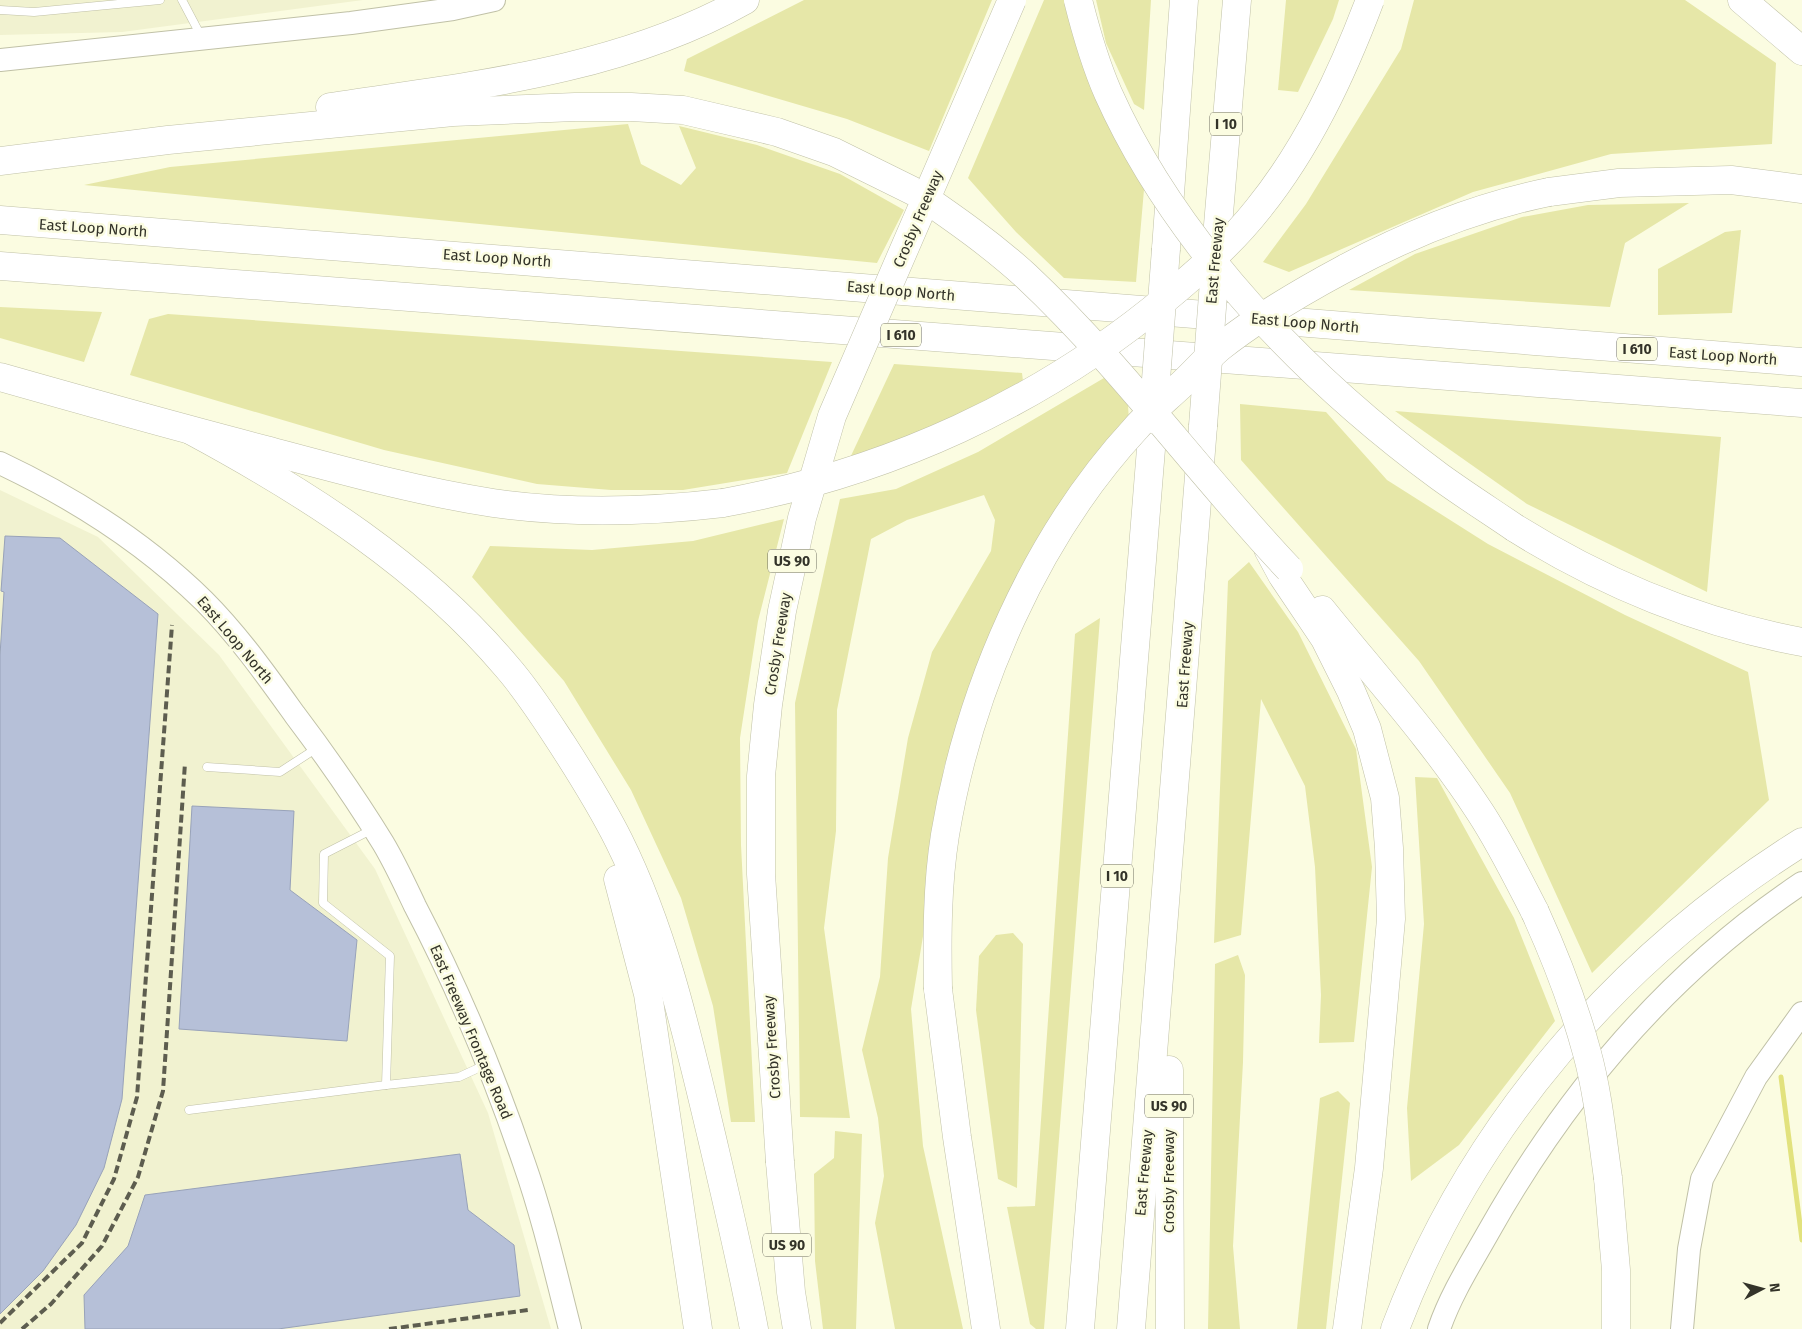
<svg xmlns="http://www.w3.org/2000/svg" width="1802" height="1329" viewBox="0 0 1802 1329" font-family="'Fira Sans',sans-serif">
  <rect width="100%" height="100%" fill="#fbfce1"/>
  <g fill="#f1f2d0">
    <polygon points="0,0 363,0 122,32 0,35"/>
    <polygon points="0,490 98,537 219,655 375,869 488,1113 551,1329 0,1329"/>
  </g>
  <g fill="#e6e7a8">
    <polygon points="804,0 992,0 929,151 847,119 684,71 687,59"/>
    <path d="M1044 0H1067C1076 67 1106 125 1145 178L1136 282 1064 278 1016 232 968 178Z"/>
    <polygon points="1096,0 1151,0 1144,110 1134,104 1106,43"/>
    <polygon points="1286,0 1339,0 1333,19 1298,92 1278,90"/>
    <polygon points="1414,0 1685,0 1776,63 1772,144 1611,154 1473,192 1289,272 1263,262 1306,204 1401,49"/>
    <polygon points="628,124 641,164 681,185 696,168 679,126 757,145 840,174 904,210 877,263 84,185 170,167"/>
    <polygon points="1689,203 1625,243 1610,307 1349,290 1415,254 1522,217 1588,205"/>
    <polygon points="1741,230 1732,313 1658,315 1658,269 1725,232"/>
    <polygon points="0,307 102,312 84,362 0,338"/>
    <polygon points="168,314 832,362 787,473 683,490 611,490 537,484 384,450 130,375 149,319"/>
    <polygon points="894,364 1022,373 1023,381 916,438 849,460"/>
    <polygon points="1104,378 1128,405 1129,421 1038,539 989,644 944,767 925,924 911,1009 923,1146 963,1329 895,1329 875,1223 884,1176 878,1118 862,1050 880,977 888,858 908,738 932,652 991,551 995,520 984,495 907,520 871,539 837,710 836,831 824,928 850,1118 800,1117 795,703 840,499 896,489 978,452"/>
    <polygon points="1240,404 1326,412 1387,480 1488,544 1625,615 1748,672 1769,800 1592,973 1510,793 1419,661 1241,460"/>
    <polygon points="1395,411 1721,437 1707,592 1527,504"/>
    <polygon points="784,519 758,621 740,738 741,845 755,1122 731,1122 713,1006 681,898 631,790 564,681 472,577 490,546 592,550 693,541"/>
    <polygon points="1249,562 1298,632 1356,749 1372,867 1354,1042 1319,1043 1321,995 1315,867 1305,786 1261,699 1241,935 1214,943 1228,581"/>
    <polygon points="1100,618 1044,1329 1036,1329 1030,1324 1007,1207 1035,1206 1075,634"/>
    <polygon points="1415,777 1437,778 1514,918 1555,1021 1459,1145 1411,1181 1407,1108 1424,924"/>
    <polygon points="1013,933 1023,944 1017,1188 998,1179 976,1010 979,956 996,935"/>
    <polygon points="1238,955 1245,975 1243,1062 1233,1246 1240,1329 1208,1329 1215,964"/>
    <polygon points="1338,1091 1350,1103 1326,1329 1297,1329 1320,1098"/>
    <polygon points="835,1131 862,1134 856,1329 823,1329 815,1261 814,1174 834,1158"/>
  </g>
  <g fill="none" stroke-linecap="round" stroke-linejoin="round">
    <polyline stroke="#e2e27d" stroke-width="5" points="1781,1077 1802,1240"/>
  </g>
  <g fill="#b6c0d8" stroke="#98a2b9">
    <polygon points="5,536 60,538 158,614 122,1099 104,1168 76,1225 43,1271 0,1314 0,655 4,592 1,591"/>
    <polygon points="192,806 294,811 290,890 357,940 347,1041 179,1029"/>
    <polygon points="460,1154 468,1210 514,1245 520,1296 278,1329 85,1329 84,1295 128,1246 145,1195"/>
  </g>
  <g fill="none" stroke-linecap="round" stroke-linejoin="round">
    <g stroke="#c0c1a7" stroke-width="9">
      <g id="lane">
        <polyline points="182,0 201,36"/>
        <polyline points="0,10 34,12 160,0"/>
        <polyline points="207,767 280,772 317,748"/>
        <polyline points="373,829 324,854 323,903 390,956 386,1085 459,1077 485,1065"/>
        <polyline points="189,1110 386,1085"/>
      </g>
    </g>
    <g stroke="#c0c1a7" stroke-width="24">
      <g id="secondary">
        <polyline points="0,60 351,23 453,9 494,0"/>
        <path d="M0 463C74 498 146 544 204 601 238 635 267 676 295 715 326 756 356 799 383 843 395 863 405 885 415 906 458 988 494 1075 524 1163 543 1217 556 1274 570 1329"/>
        <path d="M1439 1329C1451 1294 1471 1263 1489 1231 1567 1093 1669 972 1802 883"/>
        <polyline points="1682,1329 1689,1249 1702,1179 1756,1077 1802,1013"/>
      </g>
    </g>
    <g stroke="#c0c1a7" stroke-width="29">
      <g id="highway">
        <polyline points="1742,0 1802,51"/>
        <path d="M330 107C470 86 619 71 745 0"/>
        <polyline points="0,161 168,140 453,112 575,107 631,107 683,110 777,132 834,152 917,193"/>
        <polyline points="1549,192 1619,183 1731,180 1802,189"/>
        <polyline points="0,220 1802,362"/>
        <polyline points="1166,249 1184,0"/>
        <polyline points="1216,249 1237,0"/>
        <polyline points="0,266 1802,403"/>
        <path d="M0 377C88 402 177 427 266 450 341 470 416 491 493 503 569 514 647 512 723 503"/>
        <path d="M192 431C307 493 422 566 507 667 528 691 545 718 562 744 582 775 602 807 619 841 665 934 688 1038 712 1138 727 1202 742 1265 754 1329"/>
        <path d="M1515 528C1603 583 1700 623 1802 642"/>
        <polyline points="1268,549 1282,575 1325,639 1351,691 1367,729 1385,798 1389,848 1391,919 1369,1168 1347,1329"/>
        <path d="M1322 610C1376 677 1433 740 1480 812 1501 844 1518 879 1535 912"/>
        <polyline points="618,879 648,994 698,1329"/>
        <polyline points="938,989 957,1137 986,1329"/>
        <polyline points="1169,1070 1170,1329"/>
        <polyline points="780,1162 791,1292 797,1329"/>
        <polyline points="1608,1178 1616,1270 1616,1329"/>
        <polyline points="1080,1329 1153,424"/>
        <polyline points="1131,1329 1203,426"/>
        <path d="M1395 1329C1472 1125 1619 957 1802 842"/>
      </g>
    </g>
    <use href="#lane" stroke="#fff" stroke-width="8"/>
    <use href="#secondary" stroke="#fff" stroke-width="22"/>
    <use href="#highway" stroke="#fff" stroke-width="28"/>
    <g stroke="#5d5d4f" stroke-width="4" stroke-dasharray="8 4" stroke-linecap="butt">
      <polyline points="0,1323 82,1243 114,1179 137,1097 172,625"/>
      <polyline points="22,1329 51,1304 102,1246 138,1177 163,1091 185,763"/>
      <polyline points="389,1329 528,1310"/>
    </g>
    <g stroke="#c0c1a7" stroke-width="29" stroke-linecap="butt">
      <g id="highway-bridge">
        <path d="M1078 0C1086 32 1095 63 1108 93 1176 245 1308 380 1440 477 1465 495 1490 511 1515 528"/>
        <path d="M917 193C955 219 992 245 1026 276 1122 366 1199 474 1289 569"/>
        <polyline points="1153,419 1166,249"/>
        <polyline points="1203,426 1216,255"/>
        <path d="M723 503C887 473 1040 404 1169 296 1201 269 1232 242 1258 209 1308 147 1342 74 1370 0"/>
        <path d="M1535 912C1556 958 1574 1005 1587 1053 1598 1093 1602 1136 1608 1178"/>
        <path d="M938 989C937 938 937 885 945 835 969 690 1035 537 1136 428 1149 413 1165 400 1180 386 1193 374 1205 360 1219 348 1258 317 1301 292 1344 269 1409 234 1476 207 1549 192"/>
        <polyline points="780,1162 761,874 761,776 768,705 782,611 802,518 832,416 1012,0"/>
      </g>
    </g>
    <use href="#highway-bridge" stroke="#fff" stroke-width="28"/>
  </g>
  <g text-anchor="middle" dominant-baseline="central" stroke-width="5" stroke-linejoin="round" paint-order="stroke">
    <g fill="#fbfce1" stroke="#6f6f60" stroke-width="1">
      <rect x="1210" y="112.5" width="32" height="23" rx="4"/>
      <rect x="881" y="323.5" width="40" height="23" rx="4"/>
      <rect x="1617" y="337.5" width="40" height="23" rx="4"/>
      <rect x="768" y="549.5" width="48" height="23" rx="4"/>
      <rect x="1101" y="864.5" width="32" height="23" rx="4"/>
      <rect x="1145" y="1094.5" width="48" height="23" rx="4"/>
      <rect x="763" y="1233.5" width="48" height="23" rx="4"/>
    </g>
    <g font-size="14" font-weight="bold" fill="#333329">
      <text x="1226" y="124">I 10</text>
      <text x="901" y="335">I 610</text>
      <text x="1637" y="349">I 610</text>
      <text x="792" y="561">US 90</text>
      <text x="1117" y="876">I 10</text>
      <text x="1169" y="1106">US 90</text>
      <text x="787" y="1245">US 90</text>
    </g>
    <g font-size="15" fill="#333329" stroke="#fbfce1">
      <text transform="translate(918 219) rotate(-67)">Crosby Freeway</text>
      <text transform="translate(93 228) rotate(4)">East Loop North</text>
      <text transform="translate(497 258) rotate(4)">East Loop North</text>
      <text transform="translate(1215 261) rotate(-85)">East Freeway</text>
      <text transform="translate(901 291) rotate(5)">East Loop North</text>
      <text transform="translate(1305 323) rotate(5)">East Loop North</text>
      <text transform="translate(1723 356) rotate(4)">East Loop North</text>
      <text transform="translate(235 640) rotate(50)">East Loop North</text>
      <text transform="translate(778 644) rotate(-81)">Crosby Freeway</text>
      <text transform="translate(1185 665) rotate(-86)">East Freeway</text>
      <text transform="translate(471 1032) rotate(67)">East Freeway Frontage Road</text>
      <text transform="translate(772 1047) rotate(-94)">Crosby Freeway</text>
      <text transform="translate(1144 1173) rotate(-85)">East Freeway</text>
      <text transform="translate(1169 1181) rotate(-90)">Crosby Freeway</text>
    </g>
  </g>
  <g transform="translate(1762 1289) rotate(84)" stroke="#fbfce1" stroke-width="4" paint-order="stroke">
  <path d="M0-4L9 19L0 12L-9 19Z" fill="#333329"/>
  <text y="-8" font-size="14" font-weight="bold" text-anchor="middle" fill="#333329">N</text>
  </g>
</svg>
